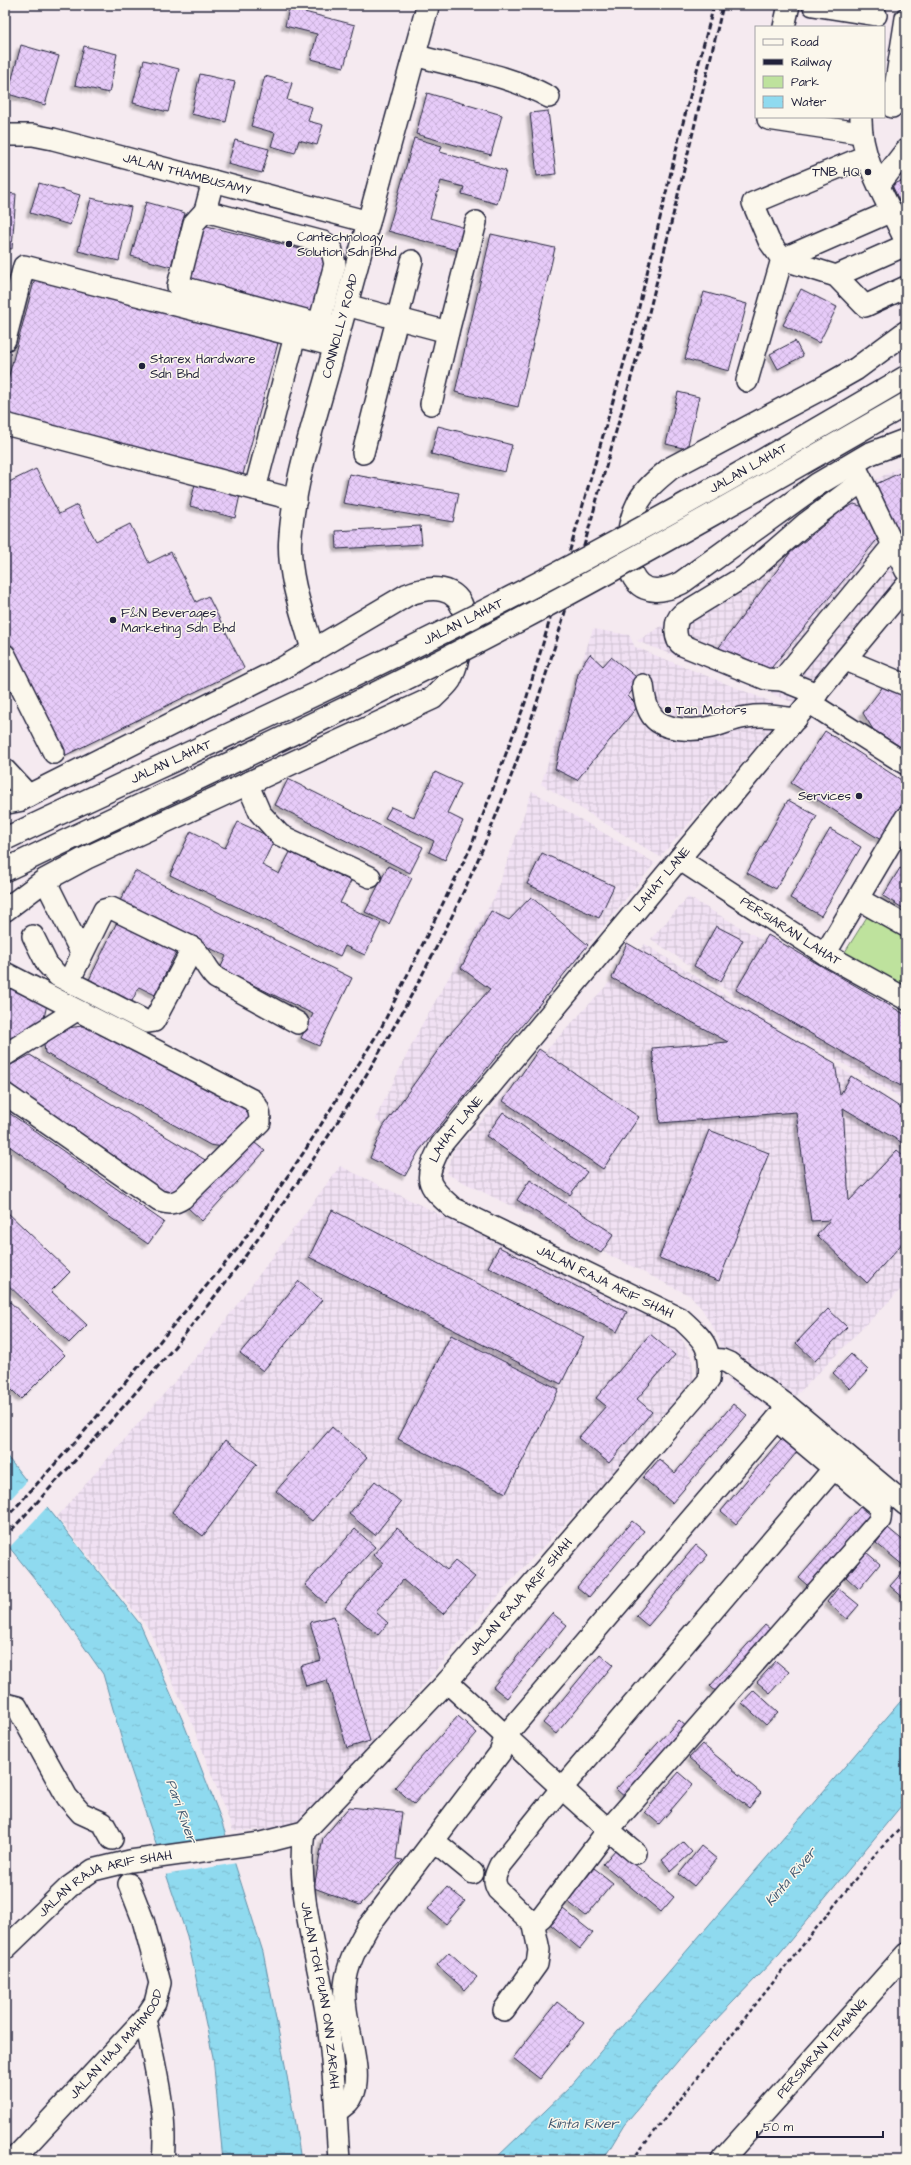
<svg xmlns="http://www.w3.org/2000/svg" width="911" height="2165" viewBox="0 0 911 2165" font-family="'Architects Daughter',sans-serif">
  <defs>
    <pattern id="industrial-grid" width="8" height="8" patternUnits="userSpaceOnUse"><rect width="8" height="8" fill="#f1e1f3"/><path d="M0 4h8M4 0v8" fill="none" stroke="#cec1d1"/></pattern>
    <pattern id="water-ripples" width="26" height="14" patternUnits="userSpaceOnUse"><rect width="26" height="14" fill="#8fdaef"/><path d="M2 4q2-2 4 0t4 0M15 11q2-2 4 0t4 0" fill="none" stroke="#7bbbce"/></pattern>
    <pattern id="building-cross-hatch" width="8" height="8" patternUnits="userSpaceOnUse"><rect width="8" height="8" fill="#e7cbf9"/><path d="M0 0l8 8M0 8l8-8" fill="none" stroke="#c6aed6"/></pattern>
    <filter id="shadow"><feDropShadow dx="-3.5" dy="3.5" stdDeviation="1" flood-color="#0004"/></filter>
  </defs>
  <rect width="100%" height="100%" fill="#f5eaf0"/>
  <filter id="ink" filterUnits="userSpaceOnUse"><feTurbulence type="fractalNoise" baseFrequency=".025" numOctaves="2"/><feDisplacementMap in="SourceGraphic" scale="8" xChannelSelector="R" yChannelSelector="G"/><feConvolveMatrix kernelMatrix="1 2 1 2 8 2 1 2 1" color-interpolation-filters="sRGB"/></filter>
  <g filter="url(#ink)">
    <g fill="url(#industrial-grid)">
      <polygon points="906,464 906,571 797,704 637,641 686,611 873,481"/>
      <polygon points="593,629 629,635 635,647 789,709 660,857 541,784"/>
      <polygon points="532,791 655,863 418,1154 375,1119 420,1028 495,896"/>
      <polygon points="688,897 906,1023 906,1101 772,1021 651,939"/>
      <polygon points="645,944 906,1110 906,1284 778,1414 729,1382 718,1336 702,1309 691,1296 447,1174 453,1151"/>
      <polygon points="340,1166 677,1329 692,1359 695,1388 516,1575 303,1828 233,1831 194,1728 148,1628 57,1517 209,1342"/>
    </g>
    <polygon fill="#bee29d" stroke="#70826c" points="870,912 906,934 906,990 845,952"/>
    <g fill="url(#water-ripples)" stroke="#6390a7">
      <polygon points="5,1454 140,1624 182,1719 219,1814 263,1952 286,2070 300,2154 299,2160 223,2160 213,2057 187,1936 127,1758 103,1674 48,1595 5,1542"/>
      <polygon points="906,1695 906,1800 779,1954 688,2049 624,2125 603,2160 494,2160 570,2087"/>
    </g>
    <g fill="#f5eaf0">
      <polygon points="28,1480 48,1506 8,1549 5,1545 5,1505"/>
      <polygon points="228,1835 237,1863 164,1875 155,1847"/>
    </g>
    <g fill="url(#building-cross-hatch)" stroke="#22223b" filter="url(#shadow)">
      <polygon points="289,8 355,25 344,67 311,59 317,34 285,26"/>
      <polygon points="21,45 59,56 45,105 8,94"/>
      <polygon points="84,46 117,54 109,93 75,85"/>
      <polygon points="144,60 179,69 168,112 133,103"/>
      <polygon points="200,74 235,82 226,122 191,114"/>
      <polygon points="265,76 292,83 287,100 312,107 308,121 323,125 317,145 299,140 295,153 271,146 275,133 251,126"/>
      <polygon points="427,93 502,115 491,155 416,134"/>
      <polygon points="548,111 556,174 537,176 530,113"/>
      <polygon points="414,138 442,146 440,152 506,171 497,204 462,194 464,187 441,181 430,218 469,229 463,252 388,231"/>
      <polygon points="235,140 269,149 262,173 228,164"/>
      <polygon points="906,179 906,216 892,185"/>
      <polygon points="39,183 80,195 70,225 30,213"/>
      <polygon points="5,193 16,194 12,249 5,248"/>
      <polygon points="91,198 131,207 119,261 78,251"/>
      <polygon points="146,202 185,213 171,267 131,256"/>
      <polygon points="203,225 320,254 328,270 316,318 198,287 188,274"/>
      <polygon points="491,234 555,248 518,407 455,392"/>
      <polygon points="35,278 278,343 242,478 5,416 5,390"/>
      <polygon points="801,289 837,307 819,343 783,325"/>
      <polygon points="704,292 747,304 729,371 685,359"/>
      <polygon points="795,341 803,356 778,369 770,354"/>
      <polygon points="678,392 699,397 687,449 666,444"/>
      <polygon points="438,426 512,445 505,472 431,454"/>
      <polygon points="36,469 59,514 77,505 96,541 130,524 149,563 171,552 196,602 208,596 244,668 64,756 5,638 5,484"/>
      <polygon points="906,470 906,552 874,485"/>
      <polygon points="349,474 459,493 453,522 343,503"/>
      <polygon points="195,484 240,495 235,518 190,506"/>
      <polygon points="854,504 867,508 880,536 767,673 714,654 790,553 842,510"/>
      <polygon points="420,526 422,544 337,549 336,531"/>
      <polygon points="590,654 603,666 611,657 640,680 628,696 638,706 577,780 555,769 579,670"/>
      <polygon points="884,685 906,694 906,750 874,731 863,713"/>
      <polygon points="825,731 906,783 906,808 884,842 791,783"/>
      <polygon points="435,772 461,784 447,813 463,821 445,860 429,852 434,841 385,818 391,807 414,817"/>
      <polygon points="288,779 423,847 410,873 275,805"/>
      <polygon points="788,800 817,816 776,889 747,873"/>
      <polygon points="238,822 275,839 262,865 279,874 290,852 351,881 340,903 381,923 365,955 345,946 340,956 170,875 191,831 225,848"/>
      <polygon points="830,829 861,847 821,916 790,898"/>
      <polygon points="542,853 614,886 599,918 527,884"/>
      <polygon points="388,866 412,878 389,924 365,912"/>
      <polygon points="900,868 906,871 906,910 883,896"/>
      <polygon points="135,871 352,978 319,1046 301,1038 313,1014 220,969 226,956 119,903"/>
      <polygon points="531,897 588,945 419,1151 405,1176 370,1158 383,1127 449,1035 490,989 461,968 491,911 509,920"/>
      <polygon points="118,920 178,948 155,995 139,987 131,1003 88,982"/>
      <polygon points="716,926 743,940 721,981 694,966"/>
      <polygon points="768,935 906,1015 906,1089 736,990"/>
      <polygon points="627,943 835,1063 840,1095 851,1076 906,1111 906,1145 843,1108 849,1201 897,1150 903,1155 906,1150 906,1239 867,1283 817,1235 830,1220 811,1221 796,1112 660,1123 652,1048 728,1042 612,978"/>
      <polygon points="5,983 47,1004 44,1018 5,1045"/>
      <polygon points="90,1025 253,1109 252,1120 223,1147 210,1145 45,1053 44,1044 67,1028"/>
      <polygon points="539,1049 639,1117 603,1169 503,1101"/>
      <polygon points="30,1055 207,1161 173,1195 158,1194 5,1085 5,1068"/>
      <polygon points="5,1110 164,1222 148,1244 5,1143"/>
      <polygon points="503,1112 587,1172 570,1195 486,1136"/>
      <polygon points="709,1130 769,1153 719,1281 659,1258"/>
      <polygon points="250,1139 265,1151 202,1221 188,1208"/>
      <polygon points="530,1180 614,1234 601,1253 517,1200"/>
      <polygon points="5,1210 70,1272 51,1291 87,1325 69,1343 5,1282"/>
      <polygon points="332,1210 584,1337 561,1384 309,1257"/>
      <polygon points="499,1247 627,1312 617,1332 488,1267"/>
      <polygon points="299,1281 322,1300 263,1371 240,1353"/>
      <polygon points="5,1297 65,1355 21,1399 5,1383"/>
      <polygon points="828,1309 847,1327 815,1361 796,1343"/>
      <polygon points="650,1334 675,1355 637,1399 652,1412 609,1463 578,1438 606,1406 596,1398"/>
      <polygon points="451,1335 559,1389 506,1493 398,1439"/>
      <polygon points="851,1354 868,1370 850,1389 833,1373"/>
      <polygon points="733,1404 747,1415 672,1503 643,1478 659,1459 675,1473"/>
      <polygon points="332,1427 367,1458 312,1521 276,1491"/>
      <polygon points="781,1439 797,1452 736,1524 721,1511"/>
      <polygon points="225,1440 257,1464 203,1536 172,1512"/>
      <polygon points="375,1481 401,1502 375,1535 349,1514"/>
      <polygon points="860,1507 875,1519 814,1591 799,1578"/>
      <polygon points="632,1521 644,1531 589,1597 577,1587"/>
      <polygon points="397,1528 447,1570 455,1561 475,1577 443,1614 403,1580 376,1612 388,1623 378,1635 345,1608 383,1563 373,1555"/>
      <polygon points="888,1528 906,1543 906,1564 904,1566 876,1543"/>
      <polygon points="355,1529 375,1547 325,1603 305,1585"/>
      <polygon points="696,1545 708,1555 648,1626 636,1616"/>
      <polygon points="866,1552 880,1564 859,1589 846,1577"/>
      <polygon points="906,1568 906,1600 890,1586"/>
      <polygon points="838,1588 859,1605 847,1619 827,1602"/>
      <polygon points="552,1613 567,1625 507,1698 493,1687"/>
      <polygon points="334,1616 370,1741 347,1748 327,1680 306,1686 300,1666 321,1660 310,1622"/>
      <polygon points="765,1625 775,1633 720,1695 710,1686"/>
      <polygon points="600,1654 613,1665 556,1734 543,1723"/>
      <polygon points="776,1661 789,1672 770,1693 757,1682"/>
      <polygon points="754,1690 778,1712 766,1725 742,1703"/>
      <polygon points="458,1716 477,1733 414,1804 395,1787"/>
      <polygon points="679,1720 690,1730 627,1799 616,1789"/>
      <polygon points="702,1744 761,1793 749,1808 689,1758"/>
      <polygon points="679,1772 693,1784 659,1824 645,1812"/>
      <polygon points="349,1807 402,1812 396,1859 403,1860 360,1905 314,1888 323,1838"/>
      <polygon points="683,1842 692,1852 671,1871 662,1860"/>
      <polygon points="701,1846 717,1859 694,1886 679,1874"/>
      <polygon points="616,1849 674,1897 661,1912 603,1864"/>
      <polygon points="594,1868 613,1883 586,1916 567,1901"/>
      <polygon points="447,1887 465,1901 446,1924 428,1909"/>
      <polygon points="563,1909 593,1933 580,1949 550,1924"/>
      <polygon points="449,1952 477,1977 465,1990 437,1965"/>
      <polygon points="557,2002 584,2023 540,2079 513,2058"/>
    </g>
    <g fill="none" stroke-linecap="round" stroke-linejoin="round">
      <g stroke="#22223b" stroke-width="24">
        <g id="minor">
          <polyline points="813,5 876,15"/>
          <polyline points="784,27 789,5"/>
          <path d="M414 55C459 68 508 74 549 97"/>
          <polyline points="892,107 906,18"/>
          <polyline points="768,117 768,119 860,133"/>
          <path d="M861 117C860 161 888 202 906 242"/>
          <path id="s1" d="M5 135H33L53 139 369 222"/>
          <polyline points="866,156 753,203 769,241 782,259 836,276 865,306 906,287"/>
          <polyline points="213,181 205,211 323,242 331,247 335,264 319,324"/>
          <polyline points="879,185 906,150"/>
          <polyline points="205,211 194,223 178,286 339,329"/>
          <polyline points="836,276 906,245"/>
          <polyline points="346,305 448,332 476,222"/>
          <polyline points="5,340 24,266 335,346"/>
          <polyline points="747,381 782,259 892,211"/>
          <polyline points="431,404 448,332"/>
          <polyline points="5,424 296,500"/>
          <polyline points="363,453 412,261"/>
          <polyline points="856,468 893,545"/>
          <polyline points="255,489 295,336"/>
          <polyline points="5,655 54,753"/>
          <polyline points="846,660 906,685"/>
          <path d="M782 680 766 679 682 645C674 640 674 621 681 615L745 576 805 524 862 481"/>
          <path d="M643 685C644 695 646 709 653 717 664 731 695 731 711 727 723 724 735 718 747 717 763 714 780 717 796 719"/>
          <polyline points="817,694 782,680 893,545 906,571"/>
          <polyline points="810,703 906,764"/>
          <polyline points="5,770 29,796"/>
          <polyline points="247,783 260,813 280,835 370,877"/>
          <path id="s2" d="M679 859 825 954 906 999"/>
          <polyline points="45,880 82,954"/>
          <polyline points="858,899 906,926"/>
          <polyline points="33,936 47,964 58,976 147,1022 154,1021 193,948"/>
          <polyline points="825,954 906,817"/>
          <path d="M5 973 252 1100C259 1107 260 1113 260 1122L183 1198C174 1204 169 1204 159 1201L5 1094"/>
          <path d="M69 981 104 910 111 908 193 948C203 956 206 969 216 978L298 1023"/>
          <polyline points="5,1055 75,1011"/>
          <polyline points="711,1359 722,1360 729,1363 788,1406 906,1505"/>
          <path d="M776 1420 881 1508 880 1520 608 1830 542 1917 537 1921 529 1920 498 1890C492 1880 496 1874 500 1865L561 1789 834 1468"/>
          <path d="M447 1682C510 1739 570 1799 636 1853"/>
          <polyline points="5,1704 17,1707 67,1797 81,1813 103,1823 112,1839"/>
          <path id="s3" d="M304 1832C295 1893 320 1963 328 2024 334 2069 336 2115 339 2160"/>
          <polyline points="434,1841 473,1873"/>
          <path id="s4" d="M5 1949 69 1887 93 1870 130 1861 261 1843 304 1832 447 1682 709 1380C712 1347 705 1341 681 1319L453 1208C424 1183 424 1179 441 1145L906 586"/>
          <polyline points="504,2010 537,1964 539,1950 533,1921"/>
          <path d="M145 2018C154 2064 168 2113 163 2160"/>
          <path d="M336 2112C342 2107 350 2103 353 2095 365 2070 341 2017 345 1986 347 1964 357 1946 368 1927L500 1753 506 1735 788 1406"/>
          <path id="s5" d="M13 2160 145 2018 155 2003 160 1983 143 1920 129 1884"/>
          <path id="s6" d="M722 2160 906 1954"/>
        </g>
      </g>
      <g stroke="#22223b" stroke-width="25">
        <g id="major">
          <path d="M906 332 856 369 826 386 671 468C659 478 647 487 639 501 620 538 619 613 681 583L818 484 869 454 906 440"/>
          <path id="s7" d="M313 651C303 615 289 580 290 543 293 482 316 417 332 357 363 240 396 122 428 5"/>
          <path d="M5 803 20 800 283 668 407 595C429 586 459 584 464 614 466 624 462 638 460 647 458 658 455 670 450 680 445 687 439 692 433 698L86 858 45 880 5 910"/>
          <polyline points="5,870 20,863"/>
        </g>
      </g>
      <polyline stroke="#22223b" stroke-width="2.5" stroke-dasharray="4 3" stroke-linecap="butt" points="632,2160 876,1853 906,1823"/>
      <use href="#minor" stroke="#fbf7ec" stroke-width="21"/>
      <use href="#major" stroke="#fbf7ec" stroke-width="22"/>
      <g stroke="#22223b" stroke-width="3" stroke-dasharray="6 3" stroke-linecap="butt">
        <polyline points="5,1519 83,1433 239,1247 304,1152 381,1028 471,847 525,703 544,640 634,328 679,138 714,5"/>
        <path d="M5 1537C73 1463 142 1389 204 1310 294 1196 372 1075 437 946 510 805 555 652 597 499 613 441 630 383 646 324 673 218 698 111 723 5"/>
      </g>
      <g stroke="#22223b" stroke-width="25" stroke-linecap="butt">
        <g id="major-bridge">
          <path id="s8" d="M7 838C172 760 340 686 502 602 640 532 773 455 906 377"/>
          <path d="M20 863C185 783 354 708 516 622 648 552 777 478 906 404"/>
        </g>
      </g>
      <use href="#major-bridge" stroke="#fbf7ec" stroke-width="22"/>
    </g>
  </g>
  <g fill="#22223b" stroke="#fbf7ec" stroke-width="1.5">
    <circle cx="868" cy="172" r="4"/>
    <circle cx="289" cy="244" r="4"/>
    <circle cx="142" cy="366" r="4"/>
    <circle cx="113" cy="620" r="4"/>
    <circle cx="668" cy="710" r="4"/>
    <circle cx="859" cy="796" r="4"/>
  </g>
  <g text-anchor="middle" dominant-baseline="central" stroke-width="3" stroke-linejoin="round" paint-order="stroke">
    <g font-size="13" fill="#22223b" stroke="#fbf7ec" text-anchor="start">
      <text x="860" y="172" text-anchor="end">TNB HQ</text>
      <text x="297" y="237">Cantechnology<tspan x="297" dy="15">Solution Sdn Bhd</tspan></text>
      <text x="150" y="359">Starex Hardware<tspan x="150" dy="15">Sdn Bhd</tspan></text>
      <text x="121" y="613">F&amp;N Beverages<tspan x="121" dy="15">Marketing Sdn Bhd</tspan></text>
      <text x="676" y="710">Tan Motors</text>
      <text x="851" y="796" text-anchor="end">Services</text>
    </g>
    <g font-size="13" fill="#22223b" stroke="#fbf7ec">
      <text stroke="none"><textPath href="#s1" startOffset="187">JALAN THAMBUSAMY</textPath></text>
      <text stroke="none"><textPath href="#s7" startOffset="334">CONNOLLY ROAD</textPath></text>
      <text stroke="none"><textPath href="#s8" startOffset="829">JALAN LAHAT</textPath></text>
      <text stroke="none"><textPath href="#s8" startOffset="505">JALAN LAHAT</textPath></text>
      <text stroke="none"><textPath href="#s8" startOffset="181">JALAN LAHAT</textPath></text>
      <text stroke="none"><textPath href="#s4" startOffset="1685">LAHAT LANE</textPath></text>
      <text stroke="none"><textPath href="#s2" startOffset="133">PERSIARAN LAHAT</textPath></text>
      <text stroke="none"><textPath href="#s4" startOffset="1361">LAHAT LANE</textPath></text>
      <text transform="translate(605 1282) rotate(26)">JALAN RAJA ARIF SHAH</text>
      <text stroke="none"><textPath href="#s4" startOffset="653">JALAN RAJA ARIF SHAH</textPath></text>
      <text stroke="none"><textPath href="#s4" startOffset="124">JALAN RAJA ARIF SHAH</textPath></text>
      <text stroke="none"><textPath href="#s3" startOffset="165">JALAN TOH PUAN ONN ZARIAH</textPath></text>
      <text stroke="none"><textPath href="#s5" startOffset="156">JALAN HAJI MAHMOOD</textPath></text>
      <text stroke="none"><textPath href="#s6" startOffset="150">PERSIARAN TEMIANG</textPath></text>
    </g>
    <g font-size="14" font-style="italic" fill="#435971" stroke="#fbf7ec">
      <text transform="translate(181 1811) rotate(70)">Pari River</text>
      <text transform="translate(791 1877) rotate(-50)">Kinta River</text>
      <text x="583" y="2124">Kinta River</text>
    </g>
  </g>
  <rect width="911" height="2165" fill="none" stroke="#fbf7ec" stroke-width="20"/>
  <rect x="10" y="10" width="891" height="2145" fill="none" stroke="#22223b" stroke-width="1.5" filter="url(#ink)"/>
  <rect x="755" y="26" width="130" height="92" fill="#fbf7ec" stroke="#a4a2a5"/>
  <rect x="763" y="39" width="20" height="6" fill="#fbf7ec" stroke="#a4a2a5"/>
  <text x="791" y="46" font-size="12" fill="#22223b">Road</text>
  <rect x="763" y="59" width="20" height="6" fill="#22223b" stroke="#a4a2a5"/>
  <text x="791" y="66" font-size="12" fill="#22223b">Railway</text>
  <rect x="763" y="76" width="20" height="12" fill="#bee29d" stroke="#a4a2a5"/>
  <text x="791" y="86" font-size="12" fill="#22223b">Park</text>
  <rect x="763" y="96" width="20" height="12" fill="url(#water-ripples)" stroke="#a4a2a5"/>
  <text x="791" y="106" font-size="12" fill="#22223b">Water</text>
  <path d="M757 2131v6h126v-6" fill="none" stroke="#22223b" stroke-width="2"/>
  <text x="763" y="2131" font-size="12" fill="#22223b" stroke="#fbf7ec" stroke-width="3" paint-order="stroke">50 m</text>
</svg>
